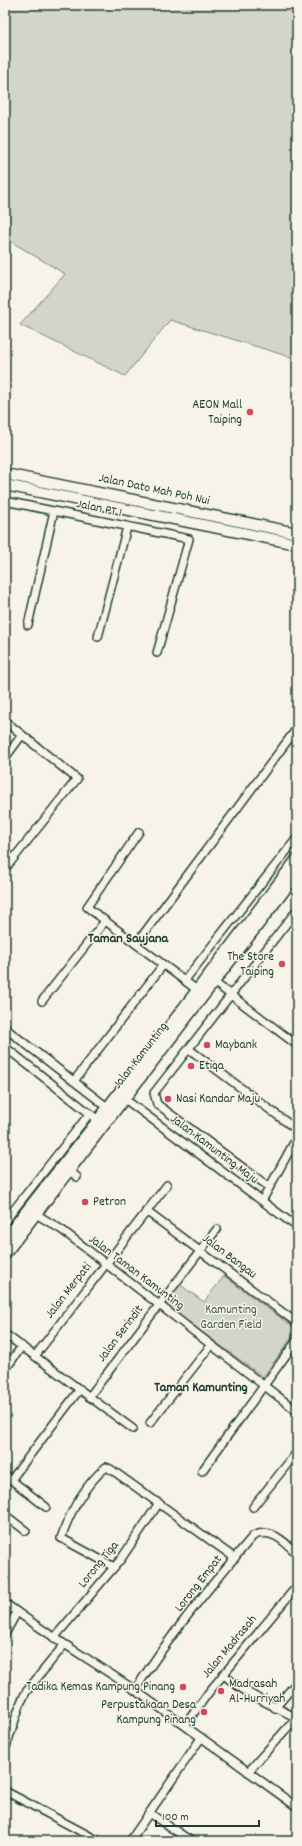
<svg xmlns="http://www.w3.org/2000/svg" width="302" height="1846" viewBox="0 0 302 1846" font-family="Dekko,sans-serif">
  <rect width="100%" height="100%" fill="#f7f3e8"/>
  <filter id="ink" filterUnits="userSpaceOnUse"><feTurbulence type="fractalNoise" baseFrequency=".025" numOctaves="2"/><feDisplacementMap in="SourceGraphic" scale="8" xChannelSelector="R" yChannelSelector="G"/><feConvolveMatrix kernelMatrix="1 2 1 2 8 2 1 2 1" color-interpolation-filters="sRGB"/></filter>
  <g filter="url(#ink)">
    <g fill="#d3d5ca" stroke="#79897f">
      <polygon points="5,5 297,5 297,359 170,320 125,376 20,325 65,274 5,238"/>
      <polygon points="224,1276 297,1330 263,1377 164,1304 179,1284 204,1302"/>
    </g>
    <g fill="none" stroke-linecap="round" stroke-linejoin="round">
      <g stroke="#1f3d34" stroke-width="10">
        <g id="street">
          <polyline points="5,501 189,539 157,653"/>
          <polyline points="28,625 54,511"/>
          <polyline points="98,637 127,527"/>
          <polyline points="5,721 77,779 5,869"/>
          <polyline points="5,758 22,735"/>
          <polyline points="139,832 87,907 197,990"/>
          <polyline points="136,944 297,728"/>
          <polyline points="185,980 297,838"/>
          <polyline points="215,983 297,1045"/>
          <polyline points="42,1001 105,921"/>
          <polyline points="5,1028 111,1110"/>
          <polyline points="5,1047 93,1116"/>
          <polyline points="189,1049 297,1130"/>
          <polyline points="74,1081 163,965"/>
          <polyline points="122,1097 297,1227"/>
          <polyline points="70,1171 77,1177"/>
          <polyline points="269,1187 157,1104 154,1093 297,910"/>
          <polyline points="262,1201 297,1137"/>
          <polyline points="146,1211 297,1323"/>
          <polyline points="36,1214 62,1230 297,1411"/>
          <polyline points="5,1221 90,1113"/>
          <polyline points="5,1334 133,1429"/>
          <polyline points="35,1356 167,1185"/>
          <polyline points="5,1370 22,1346"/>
          <polyline points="89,1397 217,1229"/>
          <polyline points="150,1423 211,1345"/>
          <polyline points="202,1471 297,1340"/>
          <polyline points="5,1475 46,1507"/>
          <polyline points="11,1480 80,1389"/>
          <polyline points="253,1507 297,1452"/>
          <polyline points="5,1515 26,1531"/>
          <path d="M114 1567 61 1538C70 1512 84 1486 106 1467L112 1470 235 1558"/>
          <path d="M5 1603C47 1635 93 1661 136 1691 190 1729 243 1768 297 1807"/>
          <polyline points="5,1634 17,1612"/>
          <polyline points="54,1638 121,1559 159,1503"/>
          <path d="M223 1674C246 1695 270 1704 297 1718"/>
          <path d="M135 1690C169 1636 211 1585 253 1536 271 1527 285 1542 297 1554"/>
          <polyline points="275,1708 297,1682"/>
          <polyline points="185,1725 209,1692 297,1586"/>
          <polyline points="5,1750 21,1702 26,1692 64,1645"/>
          <polyline points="248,1772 289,1726 297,1720"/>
          <polyline points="5,1791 99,1841"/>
          <polyline points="149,1813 191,1841"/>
          <polyline points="130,1841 201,1738"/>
        </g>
      </g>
      <g stroke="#1f3d34" stroke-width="13">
        <g id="secondary">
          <polyline points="5,474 297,533"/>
          <polyline points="5,485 297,544"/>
          <polyline points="5,1238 98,1120 297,859"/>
          <polyline points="5,1254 297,874"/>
        </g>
      </g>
      <use href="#street" stroke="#f7f3e8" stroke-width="7"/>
      <use href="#secondary" stroke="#f7f3e8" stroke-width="10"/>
    </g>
  </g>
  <g fill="#d1495b" stroke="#f7f3e8" stroke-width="1.5">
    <circle cx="250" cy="412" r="4"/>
    <circle cx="282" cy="964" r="4"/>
    <circle cx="207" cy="1045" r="4"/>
    <circle cx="191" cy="1066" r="4"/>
    <circle cx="168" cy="1099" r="4"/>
    <circle cx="85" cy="1202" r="4"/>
    <circle cx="183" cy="1687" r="4"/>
    <circle cx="221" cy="1691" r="4"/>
    <circle cx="204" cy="1712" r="4"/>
  </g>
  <g text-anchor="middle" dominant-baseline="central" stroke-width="3" stroke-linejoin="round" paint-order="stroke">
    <g font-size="13" fill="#1f3d34" stroke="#f7f3e8" text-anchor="start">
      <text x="242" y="405" text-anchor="end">AEON Mall<tspan x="242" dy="15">Taiping</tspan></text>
      <text x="274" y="957" text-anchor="end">The Store<tspan x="274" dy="15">Taiping</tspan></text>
      <text x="215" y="1045">Maybank</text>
      <text x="199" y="1066">Etiqa</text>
      <text x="176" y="1099">Nasi Kandar Maju</text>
      <text x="93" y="1202">Petron</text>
      <text x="229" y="1684">Madrasah<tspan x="229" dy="15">Al-Hurriyah</tspan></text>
      <text x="175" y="1687" text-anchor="end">Tadika Kemas Kampung Pinang</text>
      <text x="196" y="1705" text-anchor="end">Perpustakaan Desa<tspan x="196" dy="15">Kampung Pinang</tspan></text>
    </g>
    <g font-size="13" fill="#1f3d34" stroke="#f7f3e8">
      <text transform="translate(154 490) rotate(12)">Jalan Dato Mah Poh Nui</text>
      <text transform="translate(99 509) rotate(12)">Jalan PT 1</text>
      <text transform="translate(141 1056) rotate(-52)">Jalan Kamunting</text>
      <text transform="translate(214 1150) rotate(37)">Jalan Kamunting Maju</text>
      <text transform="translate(229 1257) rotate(37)">Jalan Bangau</text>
      <text transform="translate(136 1273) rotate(37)">Jalan Taman Kamunting</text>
      <text transform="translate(69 1291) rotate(-52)">Jalan Merpati</text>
      <text transform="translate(121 1334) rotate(-53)">Jalan Serindit</text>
      <text transform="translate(99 1565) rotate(-51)">Lorong Tiga</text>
      <text transform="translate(199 1584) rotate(-52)">Lorong Empat</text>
      <text transform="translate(230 1647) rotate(-50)">Jalan Madrasah</text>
    </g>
    <g font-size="13" fill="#435b52" stroke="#f7f3e8">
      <text x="231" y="1310">Kamunting<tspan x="231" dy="15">Garden Field</tspan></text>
    </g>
    <g font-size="14" font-weight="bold" fill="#1f3d34" stroke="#f7f3e8">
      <text x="128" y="939">Taman Saujana</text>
      <text x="201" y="1388">Taman Kamunting</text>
    </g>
  </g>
  <rect width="302" height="1846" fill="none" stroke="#f7f3e8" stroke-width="20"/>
  <rect x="10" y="10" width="282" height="1826" fill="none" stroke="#1f3d34" stroke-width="1.5" filter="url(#ink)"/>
  <path d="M156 1820v6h103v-6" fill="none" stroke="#1f3d34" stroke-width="2"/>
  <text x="162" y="1820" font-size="12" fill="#1f3d34" stroke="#f7f3e8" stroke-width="3" paint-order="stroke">100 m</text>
</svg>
